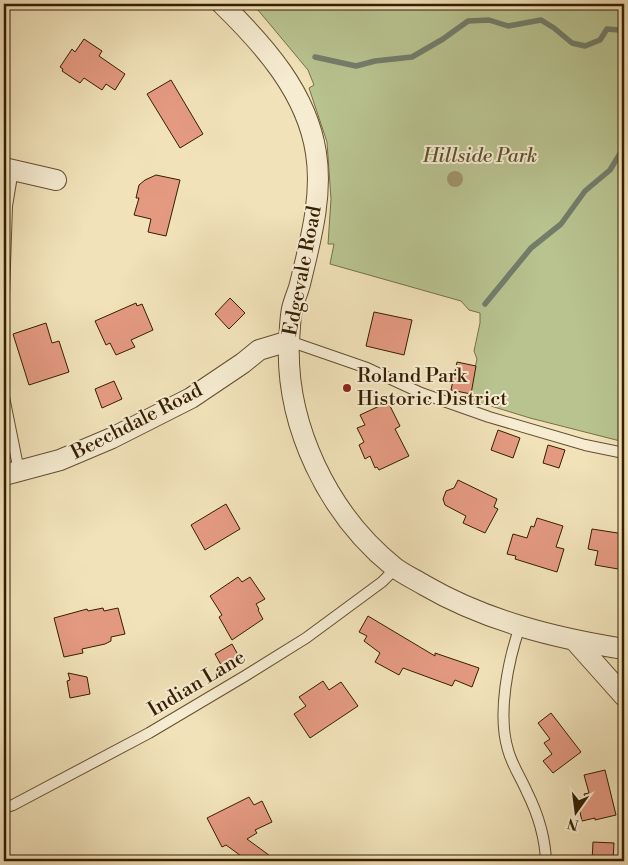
<svg xmlns="http://www.w3.org/2000/svg" width="628" height="865" viewBox="0 0 628 865" font-family="'Libre Bodoni',serif">
  <rect width="100%" height="100%" fill="#f1e2b9"/>
  <filter id="stains"><feTurbulence type="fractalNoise" baseFrequency=".004" numOctaves="4"/><feColorMatrix values="0 0 0 0 .2 0 0 0 0 .09 0 0 0 0 .02 0 0 0 .5 -.17"/></filter>
  <radialGradient id="worn" r=".72"><stop offset=".6" stop-color="#630" stop-opacity="0"/><stop offset="1" stop-color="#630" stop-opacity=".3"/></radialGradient>
  <polygon fill="#b8c390" stroke="#767048" points="253,4 624,4 624,442 530,418 468,399 477,359 474,351 480,323 480,313 469,310 461,301 330,264 334,244 328,244 331,199 327,142 309,88 314,85 308,70"/>
  <g fill="none" stroke-linecap="round" stroke-linejoin="round">
    <g stroke="#727d6a" stroke-width="5.5">
      <polyline points="315,57 356,66 375,61 412,57 443,39 468,21 489,20 508,26 541,20 554,28 572,43 585,46 600,40 607,29 619,30 624,35"/>
      <polyline points="485,304 531,248 561,224 585,191 610,170 624,147"/>
    </g>
  </g>
  <g fill="#e49a81" stroke="#351e00">
    <polygon points="84,39 102,51 99,56 125,74 115,90 106,84 102,90 84,78 80,83 62,71 63,69 60,67 72,49 75,52"/>
    <polygon points="171,80 203,134 180,148 147,94"/>
    <polygon points="156,175 180,180 166,236 148,232 151,219 134,215 139,198 136,198 139,185 145,180"/>
    <polygon points="230,298 245,313 229,329 215,314"/>
    <polygon points="136,303 137,306 142,304 153,330 131,340 135,347 116,355 110,343 106,345 95,321"/>
    <polygon points="374,312 412,320 404,355 366,346"/>
    <polygon points="46,323 52,343 59,341 69,372 29,385 13,334"/>
    <polygon points="457,362 476,366 471,394 451,390"/>
    <polygon points="114,381 122,399 102,408 95,389"/>
    <polygon points="388,402 400,426 395,429 409,456 379,470 377,467 375,468 370,456 365,459 359,445 364,442 357,428 365,425 360,415"/>
    <polygon points="498,430 520,438 513,458 491,450"/>
    <polygon points="548,445 565,450 559,468 543,463"/>
    <polygon points="458,480 497,499 494,507 498,509 485,533 463,523 466,516 445,505 443,499 446,491 454,488"/>
    <polygon points="226,504 240,529 205,550 191,525"/>
    <polygon points="537,518 563,526 556,547 564,549 557,572 515,559 516,556 507,554 513,534 527,538 531,526 534,527"/>
    <polygon points="592,529 624,534 624,570 595,565 598,551 588,549"/>
    <polygon points="238,577 242,582 250,577 265,599 256,604 259,609 258,610 263,619 232,640 219,617 222,615 210,596"/>
    <polygon points="103,608 104,611 118,608 125,634 111,637 111,641 105,644 82,649 83,653 64,657 54,618 87,609 88,611"/>
    <polygon points="368,616 435,656 435,653 479,668 472,687 455,680 452,686 403,668 399,675 375,662 380,653 364,641 367,636 359,632"/>
    <polygon points="232,644 242,662 225,672 215,654"/>
    <polygon points="68,673 87,677 90,694 70,698 67,681 70,680"/>
    <polygon points="323,681 329,690 341,682 358,706 310,738 294,714 306,706 299,697"/>
    <polygon points="551,713 581,752 553,773 543,761 552,754 544,743 550,739 538,723"/>
    <polygon points="605,770 616,815 595,820 595,818 582,821 577,799 585,797 584,794 589,793 584,775"/>
    <polygon points="249,797 254,805 262,801 272,822 255,830 257,833 247,839 277,861 248,861 226,845 222,847 207,818"/>
    <polygon points="593,842 614,843 613,861 592,861"/>
  </g>
  <g fill="none" stroke-linecap="round" stroke-linejoin="round">
    <g stroke="#644f2e" stroke-width="12">
      <g id="lane">
        <polyline points="4,294 7,206 13,170"/>
        <polyline points="289,341 367,368 421,393 489,417 585,445 624,453"/>
        <polyline points="4,397 19,471"/>
        <path d="M520 626C508 661 497 714 508 750 512 765 521 778 527 792 538 814 545 837 546 861"/>
        <polyline points="4,808 13,805 149,733 245,676 306,638 382,582 396,568"/>
      </g>
    </g>
    <g stroke="#644f2e" stroke-width="22">
      <g id="street">
        <path d="M222 4C264 45 307 93 316 153 323 197 310 242 300 284 298 292 294 300 292 309 290 319 290 330 289 340 285 425 328 514 394 567 403 574 414 579 424 585 486 621 555 638 624 649"/>
        <polyline points="4,168 56,180"/>
        <polyline points="4,475 60,460 112,438 191,398 243,363 259,350 289,341"/>
        <polyline points="575,641 624,696"/>
      </g>
    </g>
    <use href="#lane" stroke="#f6ecd2" stroke-width="10"/>
    <use href="#street" stroke="#f6ecd2" stroke-width="20"/>
  </g>
  <circle fill="#9f926b" cx="455" cy="179" r="8"/>
  <circle fill="#8f2418" stroke="#f6ecd2" stroke-width="2" cx="347" cy="388" r="5"/>
  <g text-anchor="middle" dominant-baseline="central" stroke-width="4" stroke-linejoin="round" paint-order="stroke">
    <g font-size="20" font-style="italic" fill="#5c502b" stroke="#f6ecd2">
      <text x="480" y="156">Hillside Park</text>
    </g>
    <g font-size="20" fill="#351e00" stroke="#f6ecd2">
      <text transform="translate(303 271) rotate(-79)">Edgevale Road</text>
      <text transform="translate(137 422) rotate(-27)">Beechdale Road</text>
      <text transform="translate(197 684) rotate(-31)">Indian Lane</text>
    </g>
    <g font-size="20" fill="#351e00" stroke="#f6ecd2" text-anchor="start">
      <text x="357" y="376">Roland Park<tspan x="357" dy="23">Historic District</tspan></text>
    </g>
  </g>
  <rect width="628" height="865" fill="none" stroke="#f1e2b9" stroke-width="20"/>
  <rect x="5" y="5" width="618" height="855" fill="none" stroke="#351e00" stroke-width="2.5"/>
  <rect x="10" y="10" width="608" height="845" fill="none" stroke="#351e00"/>
  <g transform="translate(576 812) rotate(194)" stroke="#f6ecd2" stroke-width="4" paint-order="stroke">
  <path d="M0-4L9 19L0 12L-9 19Z" fill="#351e00"/>
  <text y="-8" font-size="14" font-weight="bold" text-anchor="middle" fill="#351e00">N</text>
  </g>
  <rect width="100%" height="100%" filter="url(#stains)"/>
  <rect width="100%" height="100%" fill="url(#worn)"/>
</svg>
